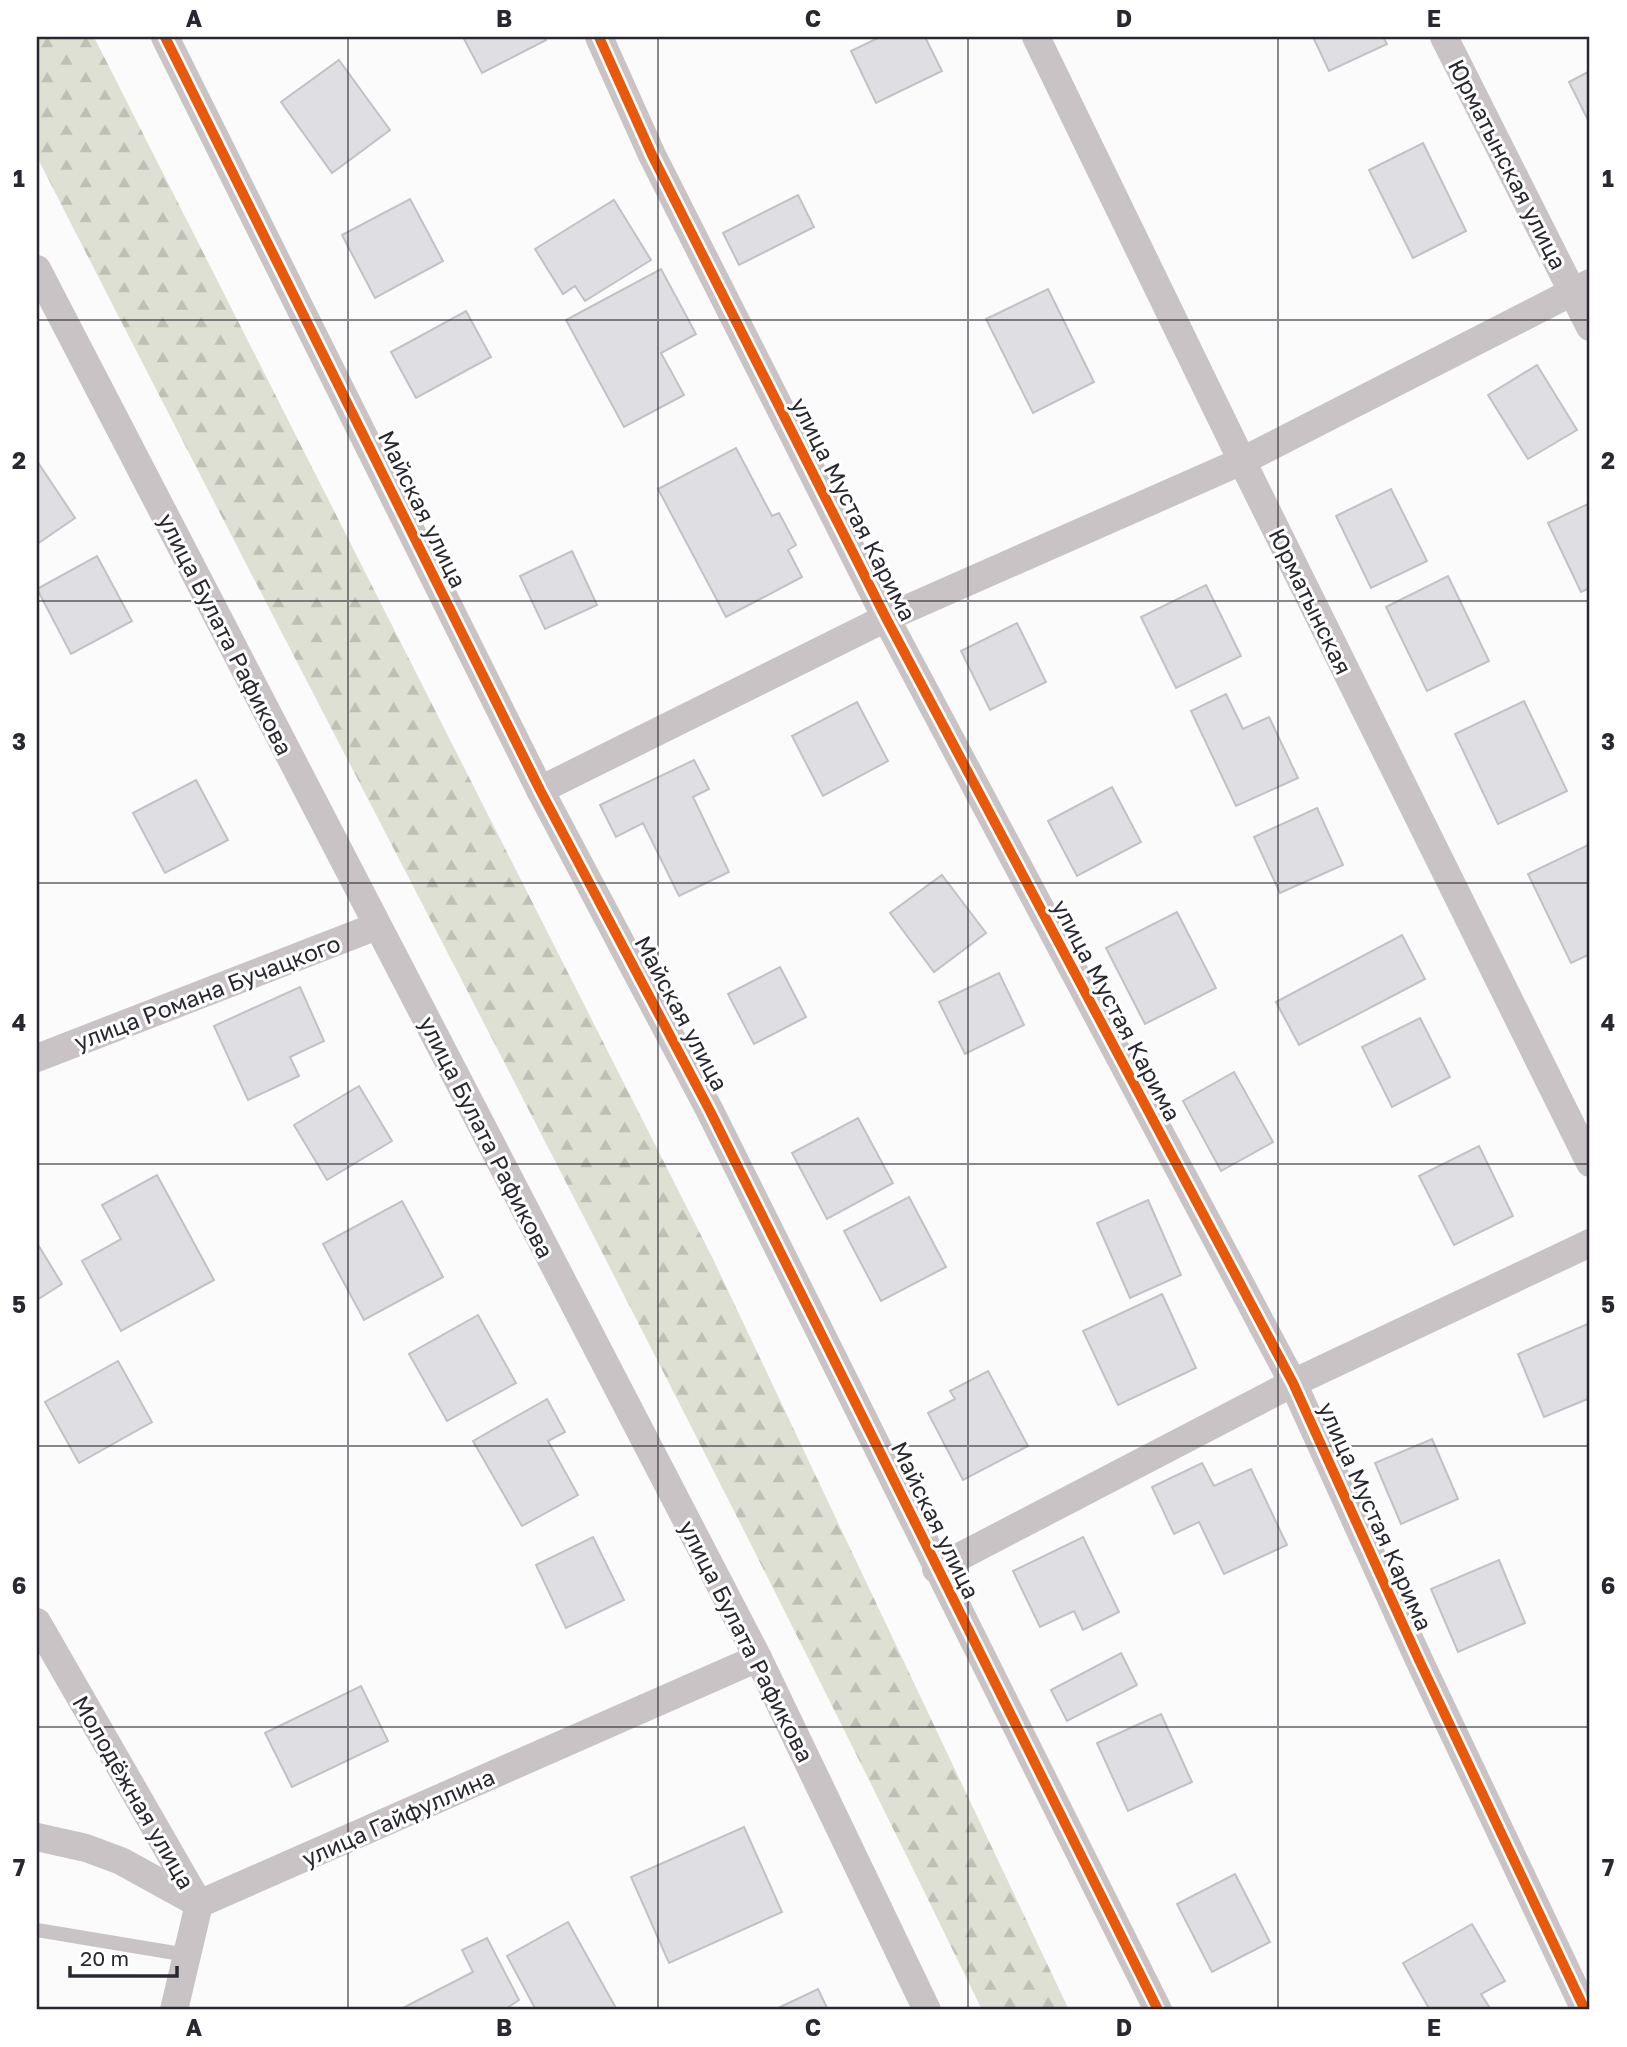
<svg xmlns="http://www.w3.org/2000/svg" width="1627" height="2047" viewBox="0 0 1627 2047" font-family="'Golos Text',sans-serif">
  <defs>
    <pattern id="forest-firs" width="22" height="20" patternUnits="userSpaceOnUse" patternTransform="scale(1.75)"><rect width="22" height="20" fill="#dee0d3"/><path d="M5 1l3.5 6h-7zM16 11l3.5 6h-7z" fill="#bec0b5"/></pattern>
  </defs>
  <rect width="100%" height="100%" fill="#fbfbfb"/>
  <path fill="url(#forest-firs)" d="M37 37H94L713 1259 1069 2010H982C679 1386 352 775 37 157Z"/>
  <g fill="#dfdee2" stroke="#c2c1c5" stroke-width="2">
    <polygon points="463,37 544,37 546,40 482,73"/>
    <polygon points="880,37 925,37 942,71 876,103 851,51"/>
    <polygon points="1313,37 1383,37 1387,44 1329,71"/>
    <polygon points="339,60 390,130 332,173 281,102"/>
    <polygon points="1590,71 1590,124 1569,82"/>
    <polygon points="1423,143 1466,231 1413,258 1369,170"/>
    <polygon points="798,195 814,227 739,265 723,233"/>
    <polygon points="410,199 443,261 375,298 342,235"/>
    <polygon points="614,200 651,260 585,301 575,286 563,294 535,249"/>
    <polygon points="661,269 696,334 661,353 684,395 624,427 566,320"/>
    <polygon points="1048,289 1094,382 1033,413 986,319"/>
    <polygon points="466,311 491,357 416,398 391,352"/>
    <polygon points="1537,365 1577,430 1528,459 1488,395"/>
    <polygon points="736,448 772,516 779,513 796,545 788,550 802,577 726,617 658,489"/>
    <polygon points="37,461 75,518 37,544"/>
    <polygon points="1391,489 1427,561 1371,588 1336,516"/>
    <polygon points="1590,503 1590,588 1581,592 1548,523"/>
    <polygon points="572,551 597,605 545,629 520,576"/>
    <polygon points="97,556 132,621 71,654 37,589"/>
    <polygon points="1448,576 1489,661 1427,691 1386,607"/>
    <polygon points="1206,585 1241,656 1176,688 1141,617"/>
    <polygon points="1017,623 1046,682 990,710 961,651"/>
    <polygon points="1226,694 1243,729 1269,717 1298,778 1236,806 1191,711"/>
    <polygon points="1524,701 1567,791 1498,824 1455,734"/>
    <polygon points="857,702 888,761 823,796 792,736"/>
    <polygon points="694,760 709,789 693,797 729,872 679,896 643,823 616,837 600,805"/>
    <polygon points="196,780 228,840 165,873 133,813"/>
    <polygon points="1112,787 1141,842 1077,876 1048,821"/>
    <polygon points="1317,808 1343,865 1280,893 1254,837"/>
    <polygon points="1588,845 1590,850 1590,954 1571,963 1528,874"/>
    <polygon points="942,875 986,933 934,972 890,913"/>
    <polygon points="1177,912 1216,988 1145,1024 1106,948"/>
    <polygon points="1402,935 1425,979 1299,1045 1276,1002"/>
    <polygon points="780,967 806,1017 754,1044 728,994"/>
    <polygon points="999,973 1024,1025 965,1054 939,1002"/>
    <polygon points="300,987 324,1041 290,1057 299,1076 248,1100 214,1026"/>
    <polygon points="1420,1018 1450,1077 1392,1107 1362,1047"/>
    <polygon points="1234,1072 1273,1142 1221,1171 1183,1101"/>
    <polygon points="359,1086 392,1141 327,1180 294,1125"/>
    <polygon points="858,1118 893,1183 827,1219 792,1153"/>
    <polygon points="1479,1146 1513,1216 1454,1245 1419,1176"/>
    <polygon points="157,1175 214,1280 121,1331 82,1261 121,1239 102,1205"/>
    <polygon points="909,1197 946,1267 881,1301 844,1231"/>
    <polygon points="1148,1200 1181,1275 1130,1298 1097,1223"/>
    <polygon points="402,1201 443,1277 364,1320 323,1244"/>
    <polygon points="37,1243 62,1284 37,1300"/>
    <polygon points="1162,1294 1196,1368 1118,1405 1083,1331"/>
    <polygon points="478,1315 516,1383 447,1421 409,1354"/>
    <polygon points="1590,1323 1590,1398 1544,1417 1518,1354"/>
    <polygon points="118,1361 152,1422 79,1463 45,1402"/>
    <polygon points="988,1371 1028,1446 963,1480 928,1413 955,1399 950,1391"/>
    <polygon points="547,1399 565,1432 548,1441 578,1495 522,1526 473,1441"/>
    <polygon points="1432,1439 1458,1499 1401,1524 1375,1463"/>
    <polygon points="1202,1463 1214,1486 1251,1469 1287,1545 1224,1574 1199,1522 1174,1534 1152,1487"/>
    <polygon points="593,1537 624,1600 566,1628 536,1565"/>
    <polygon points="1083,1537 1119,1612 1083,1630 1074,1611 1040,1627 1013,1571"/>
    <polygon points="1499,1560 1525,1623 1458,1652 1431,1589"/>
    <polygon points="1121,1653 1137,1685 1067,1721 1051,1690"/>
    <polygon points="361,1686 388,1741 292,1787 265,1733"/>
    <polygon points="1161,1714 1192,1782 1128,1811 1097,1743"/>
    <polygon points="744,1827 782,1912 669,1963 631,1877"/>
    <polygon points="1235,1874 1270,1942 1212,1972 1177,1904"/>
    <polygon points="568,1922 617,2010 536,2010 507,1956"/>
    <polygon points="1472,1924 1505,1981 1481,1994 1491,2010 1430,2010 1403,1963"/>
    <polygon points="487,1938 519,2000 504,2010 399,2010 473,1972 462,1950"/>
    <polygon points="818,1989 828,2010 774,2010"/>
  </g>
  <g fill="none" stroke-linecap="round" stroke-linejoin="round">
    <polyline stroke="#c9c3c5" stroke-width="14" points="37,1930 187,1955"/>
    <g stroke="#c9c3c5" stroke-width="28">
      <polyline points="165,37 540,790 710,1111 1158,2010"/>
      <polyline points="599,37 652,155 886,618 1293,1383 1419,1660 1585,2010"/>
      <polyline points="1036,37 1242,461 1590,1163"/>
      <polyline points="1444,37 1590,327"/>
      <polyline points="37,269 758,1658 927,2010"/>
      <polyline points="540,790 886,618 1242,461 1590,283"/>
      <polyline points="37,1058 377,926"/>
      <polyline points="936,1569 1293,1383 1590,1243"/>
      <polyline points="37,1622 199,1904 174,2010"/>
      <polyline points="37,1837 86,1848 121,1861 199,1904 758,1658"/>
    </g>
    <g stroke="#fff" stroke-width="15">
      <g id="cycleway">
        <polyline points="165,37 540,790 710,1111 1158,2010"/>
        <polyline points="599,37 652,155 886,618 1293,1383 1419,1660 1585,2010"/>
      </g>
    </g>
    <use href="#cycleway" stroke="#e8590c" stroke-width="10"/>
  </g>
  <path fill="none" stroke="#292830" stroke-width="2" stroke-opacity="0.55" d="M348 37V2010M658 37V2010M968 37V2010M1278 37V2010M37 320H1590M37 601H1590M37 883H1590M37 1164H1590M37 1446H1590M37 1727H1590"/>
  <g text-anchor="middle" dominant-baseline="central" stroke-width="6" stroke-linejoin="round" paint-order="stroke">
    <g font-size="23" fill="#292830" stroke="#fff">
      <text transform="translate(1508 164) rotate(63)">Юрматынская улица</text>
      <text transform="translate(423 509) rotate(64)">Майская улица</text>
      <text transform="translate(854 509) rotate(63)">улица Мустая Карима</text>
      <text transform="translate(1311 601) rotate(64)">Юрматынская</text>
      <text transform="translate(226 634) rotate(63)">улица Булата Рафикова</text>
      <text transform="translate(207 992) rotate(-21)">улица Романа Бучацкого</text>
      <text transform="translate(1117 1010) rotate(62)">улица Мустая Карима</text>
      <text transform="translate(682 1013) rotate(62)">Майская улица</text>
      <text transform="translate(487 1137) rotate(63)">улица Булата Рафикова</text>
      <text transform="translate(1376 1516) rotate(66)">улица Мустая Карима</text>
      <text transform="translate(936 1520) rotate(64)">Майская улица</text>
      <text transform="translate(747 1641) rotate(63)">улица Булата Рафикова</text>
      <text transform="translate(134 1792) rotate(60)">Молодёжная улица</text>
      <text transform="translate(398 1817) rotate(-24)">улица Гайфуллина</text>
    </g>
  </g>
  <rect width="1627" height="2047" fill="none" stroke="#ffffff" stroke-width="77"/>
  <path d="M70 1966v10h107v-10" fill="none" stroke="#292830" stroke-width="3.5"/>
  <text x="80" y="1966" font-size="21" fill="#292830" stroke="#ffffff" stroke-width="5" paint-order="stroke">20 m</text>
  <rect x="38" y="38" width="1550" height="1970" fill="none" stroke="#292830" stroke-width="2.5"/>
  <g font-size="23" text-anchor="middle" font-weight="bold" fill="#292830">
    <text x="194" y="27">A</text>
    <text x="504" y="27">B</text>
    <text x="813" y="27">C</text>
    <text x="1124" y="27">D</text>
    <text x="1434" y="27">E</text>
    <text x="19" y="187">1</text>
    <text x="1608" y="187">1</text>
    <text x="19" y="469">2</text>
    <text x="1608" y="469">2</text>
    <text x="19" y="750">3</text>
    <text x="1608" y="750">3</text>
    <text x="19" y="1031">4</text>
    <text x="1608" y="1031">4</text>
    <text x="19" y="1313">5</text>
    <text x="1608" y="1313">5</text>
    <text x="19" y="1594">6</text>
    <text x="1608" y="1594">6</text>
    <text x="19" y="1876">7</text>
    <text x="1608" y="1876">7</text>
    <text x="194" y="2036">A</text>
    <text x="504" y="2036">B</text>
    <text x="813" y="2036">C</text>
    <text x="1124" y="2036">D</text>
    <text x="1434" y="2036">E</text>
  </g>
</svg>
